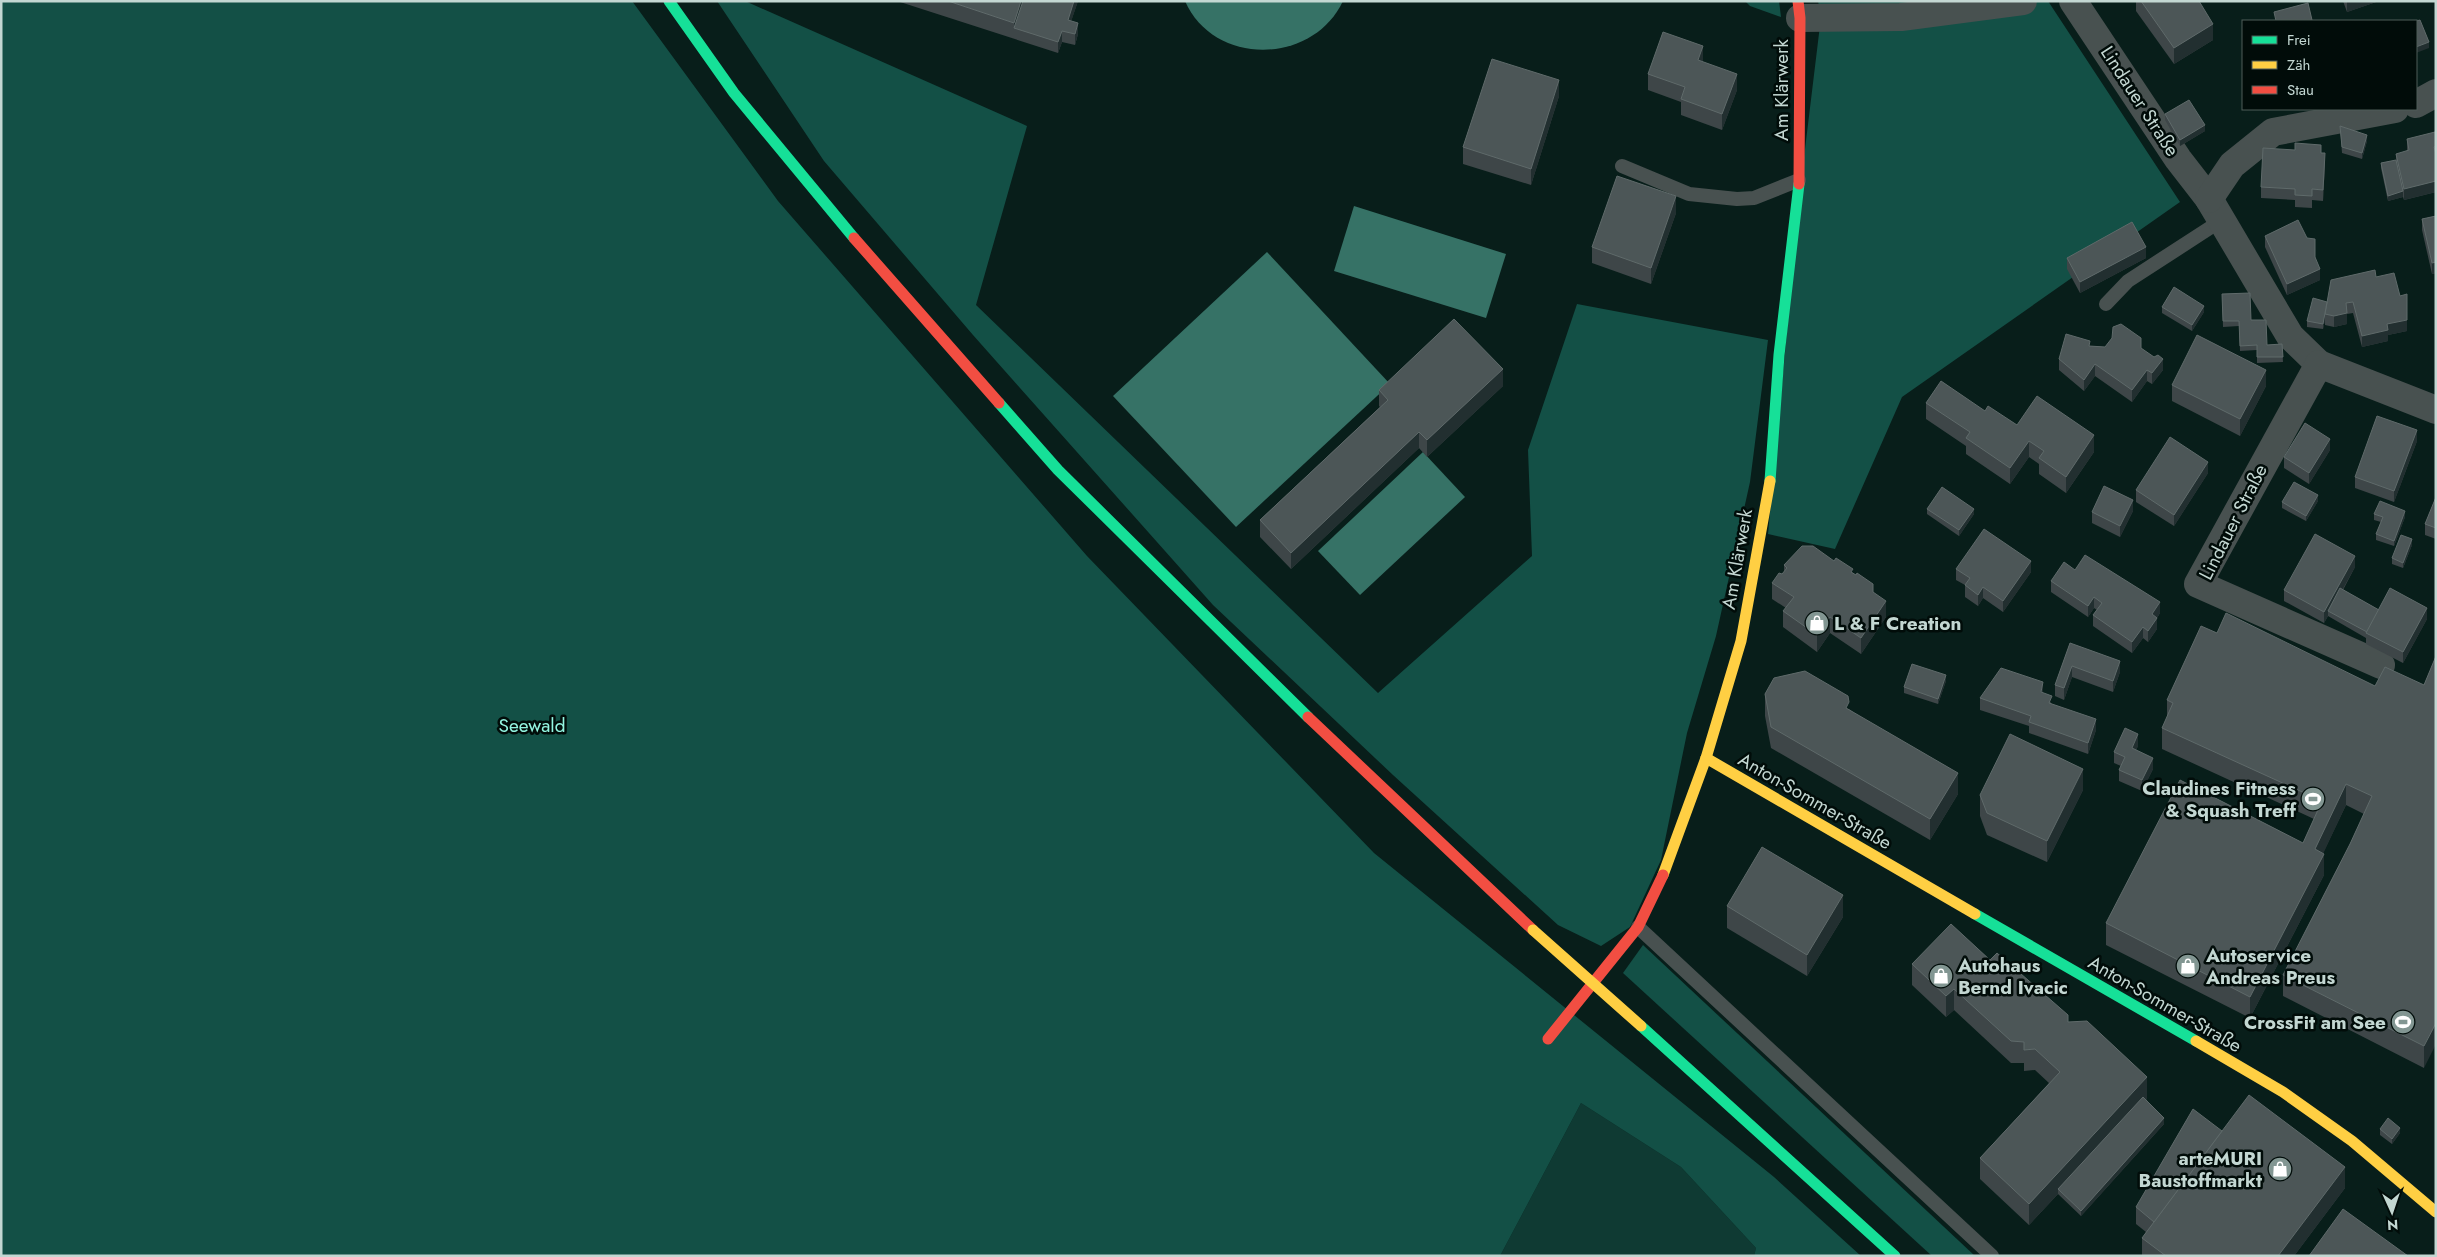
<svg xmlns="http://www.w3.org/2000/svg" width="2437" height="1257" viewBox="0 0 2437 1257" font-family="Jost,sans-serif">
  <rect width="100%" height="100%" fill="#081e1a"/>
  <polygon fill="#0f3a33" points="1581,1103 1681,1167 1756,1248 1754,1256 1500,1256"/>
  <g fill="#135046">
    <polygon points="1,1 632,1 778,201 1087,556 1374,853 1774,1177 1861,1256 1754,1256 1756,1248 1681,1167 1581,1103 1500,1256 1,1256"/>
    <polygon points="717,1 745,1 1027,126 976,305 1378,693 1532,556 1528,450 1577,304 1768,340 1750,482 1716,636 1687,733 1661,860 1630,927 1601,946 1558,925 1393,775 1213,605 973,335 824,161"/>
    <polygon points="1745,1 1779,1 1781,17 1750,6"/>
    <polygon points="1818,1 2048,1 2180,202 1902,397 1835,549 1768,534 1801,182 1821,17"/>
    <polygon points="1643,945 1975,1256 1932,1256 1623,973"/>
  </g>
  <g fill="#367266">
    <path d="M1185 1H1343C1313 65 1214 67 1185 1Z"/>
    <polygon points="1354,206 1506,254 1486,318 1334,271"/>
    <polygon points="1267,252 1390,384 1236,527 1113,396"/>
    <polygon points="1423,452 1465,497 1360,595 1318,551"/>
  </g>
  <g fill="none" stroke-linecap="round" stroke-linejoin="round">
    <g stroke="#485150" stroke-width="14">
      <polyline points="1622,166 1689,194 1737,199 1754,198 1799,180"/>
      <polyline points="2106,304 2128,281 2222,220"/>
      <polyline points="1638,927 1992,1256"/>
    </g>
    <g stroke="#485150" stroke-width="28">
      <polyline points="2073,1 2178,159 2209,199 2290,336 2319,364"/>
      <polyline points="1800,18 1901,17 2023,1"/>
      <polyline points="2416,104 2436,93"/>
      <polyline points="2209,199 2232,165 2273,132 2395,109"/>
      <polyline points="2381,665 2198,584 2319,364 2436,410"/>
    </g>
    <g stroke="#16e098" stroke-width="11">
      <polyline points="669,1 734,93 854,238"/>
      <polyline points="999,403 1058,470 1308,717"/>
      <polyline points="1770,481 1779,355 1799,184"/>
      <polyline points="1975,914 2196,1041"/>
      <polyline points="1641,1026 1895,1256"/>
    </g>
    <g stroke="#ffcf43" stroke-width="11">
      <polyline points="1706,758 1975,914"/>
      <polyline points="1663,875 1706,758 1741,641 1770,481"/>
      <polyline points="2196,1041 2283,1092 2352,1141 2436,1212"/>
    </g>
    <g stroke="#f24e42" stroke-width="11">
      <polyline points="1798,1 1800,18 1799,184"/>
      <polyline points="854,238 999,403"/>
      <polyline points="1308,717 1533,930"/>
      <polyline points="1548,1039 1638,927 1663,875"/>
    </g>
    <polyline stroke="#ffcf43" stroke-width="11" points="1533,930 1641,1026"/>
  </g>
  <g fill="#3e4648">
    <polygon points="897,1 1078,1 1071,21 1078,34 1075,45 1062,42 1058,53"/>
    <polygon points="2136,1 2199,1 2213,40 2174,64 2136,11"/>
    <polygon points="2343,1 2379,1 2347,12"/>
    <polygon points="1703,62 1737,90 1722,130 1681,115 1681,102 1648,90 1648,74"/>
    <polygon points="1559,96 1531,185 1463,164 1463,147"/>
    <polygon points="2165,114 2205,131 2180,146 2165,120"/>
    <polygon points="2340,126 2367,141 2362,159 2342,153"/>
    <polygon points="2436,136 2436,192 2404,200 2403,197 2388,201 2381,168 2381,163 2396,160 2396,154 2407,151 2407,139"/>
    <polygon points="2321,153 2325,164 2323,201 2312,200 2312,208 2295,207 2295,200 2261,198 2261,187"/>
    <polygon points="1676,213 1651,284 1592,263 1592,247"/>
    <polygon points="2436,216 2436,273 2432,274 2422,230 2422,219"/>
    <polygon points="2265,236 2315,257 2320,280 2287,295 2265,247"/>
    <polygon points="2067,258 2146,258 2080,293 2067,269"/>
    <polygon points="2376,277 2407,331 2388,335 2388,341 2362,347 2353,313 2347,314 2347,324 2334,327 2325,325 2325,320 2323,329 2307,327 2307,321 2327,302"/>
    <polygon points="2222,294 2251,320 2267,345 2282,344 2283,362 2257,363 2257,350 2240,351 2239,326 2223,327"/>
    <polygon points="2162,307 2204,312 2192,331 2162,313"/>
    <polygon points="2090,346 2105,347 2141,348 2163,370 2152,384 2147,381 2132,402 2095,376 2084,391 2059,370 2059,359"/>
    <polygon points="2172,385 2266,386 2240,436 2172,401"/>
    <polygon points="1503,386 1427,457 1419,448 1291,569 1260,537 1260,520 1380,407 1379,406 1379,390"/>
    <polygon points="1926,403 2017,425 2094,452 2066,493 2039,474 2039,464 2029,457 2010,484 1966,454 1966,446 1926,419"/>
    <polygon points="2417,441 2394,502 2355,488 2355,477"/>
    <polygon points="2330,450 2309,484 2284,468 2284,457"/>
    <polygon points="2208,473 2174,526 2136,502 2136,490"/>
    <polygon points="2436,497 2436,539 2425,535 2425,524"/>
    <polygon points="2318,501 2306,521 2282,508 2282,502"/>
    <polygon points="1927,509 1974,514 1959,536 1927,514"/>
    <polygon points="2133,511 2120,537 2092,523 2092,512"/>
    <polygon points="2374,514 2405,517 2394,546 2376,540 2376,534 2381,522 2374,520"/>
    <polygon points="2412,545 2403,568 2392,564 2392,558"/>
    <polygon points="1834,561 1853,573 1873,592 1886,617 1861,654 1830,633 1817,652 1783,627 1783,611 1786,608 1772,599 1772,583 1784,572 1784,565"/>
    <polygon points="2355,567 2343,590 2379,610 2427,619 2403,663 2366,644 2366,638 2328,616 2324,623 2284,601 2284,590"/>
    <polygon points="1956,569 2031,572 2003,612 1983,598 1978,606 1965,597 1965,585 1956,580"/>
    <polygon points="2051,581 2160,613 2157,618 2157,629 2148,642 2143,638 2132,653 2093,626 2093,615 2097,610 2094,608 2088,617 2051,592"/>
    <polygon points="2217,633 2375,686 2424,685 2436,656 2424,1068 2283,996 2283,975 2350,844 2364,814 2346,805 2323,853 2324,875 2250,1018 2106,945 2106,923 2303,843 2314,819 2162,749 2162,728 2167,718 2167,700"/>
    <polygon points="2070,643 2120,672 2113,692 2072,677 2064,700 2055,696 2055,685"/>
    <polygon points="1946,681 1938,704 1904,693 1904,687"/>
    <polygon points="2043,693 2052,704 2096,730 2088,754 2029,733 2029,726 1980,710 1980,698"/>
    <polygon points="1765,694 1849,709 1958,794 1930,840 1771,748 1765,716"/>
    <polygon points="2138,746 2136,750 2153,769 2142,791 2119,781 2119,770 2121,766 2114,763 2114,752"/>
    <polygon points="2083,790 2047,862 1987,835 1980,816 1980,795"/>
    <polygon points="1727,906 1843,917 1807,976 1727,928"/>
    <polygon points="1990,960 2068,1022 2147,1098 2146,1099 2164,1124 2081,1216 2058,1194 2029,1225 1980,1179 1980,1158 2049,1083 2035,1070 2024,1071 2024,1063 2011,1063 1954,1010 1946,1017 1912,985 1912,964"/>
    <polygon points="2380,1129 2400,1133 2392,1144 2380,1135"/>
    <polygon points="2222,1131 2345,1188 2294,1256 2142,1256 2142,1238 2146,1232 2136,1224 2136,1207"/>
  </g>
  <g fill="#222f30">
    <polygon points="1021,1 1026,1 1014,28 1014,23"/>
    <polygon points="1074,1 1078,1 1068,31 1068,20"/>
    <polygon points="2347,1 2379,1 2347,12"/>
    <polygon points="1078,23 1078,34 1075,45 1075,34"/>
    <polygon points="2213,24 2213,40 2174,64 2174,48"/>
    <polygon points="1062,31 1062,42 1058,53 1058,42"/>
    <polygon points="2429,42 2429,48 2416,53 2416,47"/>
    <polygon points="1703,46 1703,63 1698,60"/>
    <polygon points="1737,74 1737,90 1722,130 1722,114"/>
    <polygon points="1559,80 1559,96 1531,185 1531,169"/>
    <polygon points="2205,125 2205,131 2180,146 2180,140"/>
    <polygon points="2367,135 2367,141 2362,159 2362,153"/>
    <polygon points="2325,153 2325,164 2323,201 2323,190"/>
    <polygon points="2436,181 2436,192 2404,200 2404,189"/>
    <polygon points="2403,191 2403,197 2388,201 2388,196"/>
    <polygon points="1676,196 1676,213 1651,284 1651,268"/>
    <polygon points="2146,247 2146,258 2080,293 2080,282"/>
    <polygon points="2436,262 2436,273 2432,274 2432,263"/>
    <polygon points="2320,269 2320,280 2287,295 2287,284"/>
    <polygon points="2204,306 2204,312 2192,331 2192,325"/>
    <polygon points="2347,313 2347,324 2334,327 2334,316"/>
    <polygon points="2325,314 2325,320 2323,329 2323,324"/>
    <polygon points="2407,320 2407,331 2388,335 2388,341 2362,347 2362,336 2387,324"/>
    <polygon points="2163,359 2163,370 2152,384 2152,373"/>
    <polygon points="2095,364 2095,376 2084,391 2084,380"/>
    <polygon points="1503,369 1503,386 1427,457 1427,440"/>
    <polygon points="2147,370 2147,381 2132,402 2132,390"/>
    <polygon points="2266,370 2266,386 2240,436 2240,419"/>
    <polygon points="2417,430 2417,441 2394,502 2394,491"/>
    <polygon points="1419,432 1419,448 1291,569 1291,553"/>
    <polygon points="2094,435 2094,452 2066,493 2066,477"/>
    <polygon points="2330,439 2330,450 2309,484 2309,473"/>
    <polygon points="2029,441 2029,457 2010,484 2010,468"/>
    <polygon points="2208,462 2208,473 2174,526 2174,515"/>
    <polygon points="2318,495 2318,501 2306,521 2306,516"/>
    <polygon points="2133,500 2133,511 2120,537 2120,526"/>
    <polygon points="1974,509 1974,514 1959,536 1959,530"/>
    <polygon points="2405,511 2405,517 2394,546 2394,541"/>
    <polygon points="2412,539 2412,545 2403,568 2403,563"/>
    <polygon points="2355,556 2355,567 2330,612 2328,611 2328,616 2324,623 2324,612"/>
    <polygon points="2031,561 2031,572 2003,612 2003,601"/>
    <polygon points="1983,587 1983,598 1978,606 1978,595"/>
    <polygon points="2094,597 2094,608 2088,617 2088,606"/>
    <polygon points="1886,601 1886,617 1861,654 1861,638"/>
    <polygon points="2160,602 2160,613 2157,618 2157,629 2148,642 2148,631 2152,614"/>
    <polygon points="2427,608 2427,619 2403,663 2403,652"/>
    <polygon points="1830,617 1830,633 1817,652 1817,635"/>
    <polygon points="2143,627 2143,638 2132,653 2132,642"/>
    <polygon points="2120,661 2120,672 2113,692 2113,681"/>
    <polygon points="2072,666 2072,677 2064,700 2064,688"/>
    <polygon points="1946,675 1946,681 1938,704 1938,699"/>
    <polygon points="2043,682 2043,693 2041,692"/>
    <polygon points="2096,719 2096,730 2088,754 2088,743"/>
    <polygon points="2138,734 2138,746 2132,759 2132,748"/>
    <polygon points="2153,758 2153,769 2142,791 2142,780"/>
    <polygon points="2083,769 2083,790 2047,862 2047,841"/>
    <polygon points="1958,773 1958,794 1930,840 1930,819"/>
    <polygon points="2346,784 2346,805 2315,871 2315,849"/>
    <polygon points="2324,854 2324,875 2250,1018 2250,997"/>
    <polygon points="1843,895 1843,917 1807,976 1807,955"/>
    <polygon points="1954,989 1954,1010 1946,1017 1946,996"/>
    <polygon points="2436,1023 2436,1044 2424,1068 2424,1046"/>
    <polygon points="2147,1077 2147,1098 2060,1191 2058,1189 2058,1194 2029,1225 2029,1204"/>
    <polygon points="2164,1118 2164,1124 2081,1216 2081,1211"/>
    <polygon points="2400,1128 2400,1133 2392,1144 2392,1139"/>
    <polygon points="2345,1167 2345,1188 2294,1256 2278,1256"/>
  </g>
  <g fill="#4c5657" stroke="#5f6a6a">
    <polygon points="948,1 1021,1 1014,23"/>
    <polygon points="1023,1 1074,1 1068,20 1078,23 1075,34 1062,31 1058,42 1014,28"/>
    <polygon points="2141,1 2199,1 2213,24 2174,48"/>
    <polygon points="2308,3 2312,20 2308,21 2276,21 2274,12"/>
    <polygon points="2420,20 2429,42 2416,47 2416,21"/>
    <polygon points="1663,32 1703,46 1698,60 1737,74 1722,114 1681,99 1685,87 1648,74"/>
    <polygon points="1492,59 1559,80 1531,169 1463,147"/>
    <polygon points="2189,100 2205,125 2180,140 2165,114"/>
    <polygon points="2340,126 2367,135 2362,153 2342,147"/>
    <polygon points="2435,132 2436,136 2436,146 2434,147 2436,154 2436,181 2404,189 2396,154 2409,150 2407,139"/>
    <polygon points="2295,143 2321,145 2321,153 2325,153 2323,190 2312,189 2312,196 2295,195 2295,189 2261,187 2263,148 2295,150"/>
    <polygon points="2396,160 2403,191 2388,196 2381,163"/>
    <polygon points="1617,176 1676,196 1651,268 1592,247"/>
    <polygon points="2436,216 2436,262 2432,263 2422,219"/>
    <polygon points="2298,220 2307,238 2315,239 2315,257 2320,269 2287,284 2265,236"/>
    <polygon points="2132,222 2146,247 2080,282 2067,258"/>
    <polygon points="2375,270 2376,277 2394,273 2400,296 2407,294 2407,320 2387,324 2388,330 2362,336 2353,302 2346,303 2347,313 2334,316 2325,314 2331,280"/>
    <polygon points="2174,287 2204,306 2192,325 2162,307"/>
    <polygon points="2250,293 2251,320 2266,320 2267,345 2282,344 2283,357 2257,357 2257,345 2240,346 2239,321 2223,321 2222,294"/>
    <polygon points="2313,298 2327,302 2323,324 2307,321"/>
    <polygon points="1454,319 1503,369 1427,440 1419,432 1291,553 1260,520 1388,400 1379,390"/>
    <polygon points="2121,324 2141,338 2141,348 2154,357 2158,355 2163,359 2152,373 2147,370 2132,390 2095,364 2084,380 2059,359 2066,334 2090,341 2089,346 2105,347 2112,338 2113,327"/>
    <polygon points="2197,335 2266,370 2240,419 2172,385"/>
    <polygon points="1941,381 1985,411 1988,406 2017,425 2037,396 2094,435 2066,477 2039,458 2044,451 2029,441 2010,468 1966,438 1970,432 1926,403"/>
    <polygon points="2377,416 2417,430 2394,491 2355,477"/>
    <polygon points="2305,423 2330,439 2309,473 2284,457"/>
    <polygon points="2170,437 2208,462 2174,515 2136,490"/>
    <polygon points="2294,482 2318,495 2306,516 2282,502"/>
    <polygon points="2104,486 2133,500 2120,526 2092,512"/>
    <polygon points="1942,487 1974,509 1959,530 1927,509"/>
    <polygon points="2436,497 2436,528 2425,524"/>
    <polygon points="2380,501 2405,511 2394,541 2376,534 2383,517 2374,514"/>
    <polygon points="1984,529 2031,561 2003,601 1983,587 1978,595 1965,585 1970,578 1956,569"/>
    <polygon points="2315,534 2355,556 2324,612 2284,590"/>
    <polygon points="2401,535 2412,539 2403,563 2392,558"/>
    <polygon points="1802,546 1813,546 1834,561 1836,558 1853,569 1851,572 1856,575 1857,573 1873,584 1873,592 1886,601 1861,638 1830,617 1817,635 1783,611 1794,597 1772,583 1779,573 1782,574 1787,568 1784,565"/>
    <polygon points="2085,555 2160,602 2152,614 2157,618 2148,631 2143,627 2132,642 2093,615 2102,603 2094,597 2088,606 2051,581 2064,562 2075,570"/>
    <polygon points="2340,588 2379,610 2367,632 2328,611"/>
    <polygon points="2390,588 2427,608 2403,652 2366,633"/>
    <polygon points="2226,613 2375,686 2385,667 2424,685 2436,656 2436,1023 2424,1046 2283,975 2350,844 2372,796 2346,784 2315,849 2324,854 2250,997 2106,923 2180,780 2303,843 2322,801 2162,728 2173,703 2167,700 2201,626 2217,633"/>
    <polygon points="2070,643 2120,661 2113,681 2072,666 2064,688 2055,685"/>
    <polygon points="1912,664 1946,675 1938,699 1904,687"/>
    <polygon points="2001,668 2043,682 2041,692 2052,696 2049,703 2096,719 2088,743 2029,722 2031,716 1980,698"/>
    <polygon points="1805,671 1848,696 1849,702 1846,708 1958,773 1930,819 1771,727 1765,694 1774,678"/>
    <polygon points="2125,728 2138,734 2132,748 2153,758 2142,780 2119,770 2125,757 2114,752"/>
    <polygon points="2010,734 2083,769 2047,841 1987,813 1980,795"/>
    <polygon points="1762,847 1843,895 1807,955 1727,906"/>
    <polygon points="1951,924 1990,960 1997,953 2068,1015 2068,1022 2087,1021 2147,1077 2029,1204 1980,1158 2060,1072 2035,1049 2024,1050 2024,1042 2011,1041 1954,989 1946,996 1912,964"/>
    <polygon points="2249,1095 2345,1167 2278,1256 2166,1256 2142,1238"/>
    <polygon points="2143,1097 2164,1118 2081,1211 2058,1189"/>
    <polygon points="2193,1109 2222,1131 2154,1222 2136,1207"/>
    <polygon points="2388,1118 2400,1128 2392,1139 2380,1129"/>
    <polygon points="2343,1209 2408,1256 2309,1256"/>
  </g>
  <defs>
    <g id="shop-disc" transform="scale(1.25)"><circle r="9.5" fill="#829692" stroke="#010c09"/><path d="M-5-2.5h2.3a2.7 3.5 0 0 1 5.4 0H5L5.5 6h-11ZM-1.5-2.5h3a1.5 2.3 0 0 0-3 0Z" fill="#fff"/></g>
    <g id="stadium-disc" transform="scale(1.25)"><circle r="9.5" fill="#829692" stroke="#010c09"/><path d="M0-5a6.5 5 0 1 0 0 10a6.5 5 0 1 0 0-10ZM-3.5-1.8h7v3.6h-7Z" fill="#fff"/></g>
  </defs>
  <g fill-rule="evenodd">
    <use href="#shop-disc" x="1817" y="623"/>
    <use href="#stadium-disc" x="2313" y="799"/>
    <use href="#shop-disc" x="2188" y="966"/>
    <use href="#shop-disc" x="1941" y="976"/>
    <use href="#stadium-disc" x="2403" y="1022"/>
    <use href="#shop-disc" x="2280" y="1169"/>
  </g>
  <g text-anchor="middle" dominant-baseline="central" stroke-width="5" stroke-linejoin="round" paint-order="stroke">
    <g font-size="19" fill="#c3d7d2" stroke="#010c09">
      <text transform="translate(1781 90) rotate(-90)">Am Klärwerk</text>
      <text transform="translate(2140 101) rotate(57)">Lindauer Straße</text>
      <text transform="translate(2233 522) rotate(-63)">Lindauer Straße</text>
      <text transform="translate(1737 559) rotate(-80)">Am Klärwerk</text>
      <text transform="translate(1815 801) rotate(30)">Anton-Sommer-Straße</text>
      <text transform="translate(2165 1004) rotate(30)">Anton-Sommer-Straße</text>
    </g>
    <g font-size="19" font-weight="bold" fill="#c3d7d2" stroke="#010c09" text-anchor="start">
      <text x="1834" y="623">L &amp; F Creation</text>
      <text x="2296" y="788" text-anchor="end">Claudines Fitness<tspan x="2296" dy="22">&amp; Squash Treff</tspan></text>
      <text x="2206" y="955">Autoservice<tspan x="2206" dy="22">Andreas Preus</tspan></text>
      <text x="1958" y="965">Autohaus<tspan x="1958" dy="22">Bernd Ivacic</tspan></text>
      <text x="2386" y="1022" text-anchor="end">CrossFit am See</text>
      <text x="2262" y="1158" text-anchor="end">arteMURI<tspan x="2262" dy="22">Baustoffmarkt</tspan></text>
    </g>
    <g font-size="19" fill="#93f5e1" stroke="#010c09">
      <text x="532" y="725">Seewald</text>
    </g>
  </g>
  <rect width="2437" height="1257" fill="none" stroke="#c3d7d2" stroke-width="5"/>
  <rect x="2242" y="20" width="175" height="90" fill="#010c09" stroke="#4f5d59"/>
  <rect x="2252" y="36" width="25" height="8" fill="#16e098" stroke="#4f5d59"/>
  <text x="2287" y="45" font-size="15" fill="#c3d7d2">Frei</text>
  <rect x="2252" y="61" width="25" height="8" fill="#ffcf43" stroke="#4f5d59"/>
  <text x="2287" y="70" font-size="15" fill="#c3d7d2">Zäh</text>
  <rect x="2252" y="86" width="25" height="8" fill="#f24e42" stroke="#4f5d59"/>
  <text x="2287" y="95" font-size="15" fill="#c3d7d2">Stau</text>
  <g transform="translate(2392 1212) rotate(177)" stroke="#010c09" stroke-width="4" paint-order="stroke">
  <path d="M0-4L9 19L0 12L-9 19Z" fill="#c3d7d2"/>
  <text y="-8" font-size="14" font-weight="bold" text-anchor="middle" fill="#c3d7d2">N</text>
  </g>
</svg>
